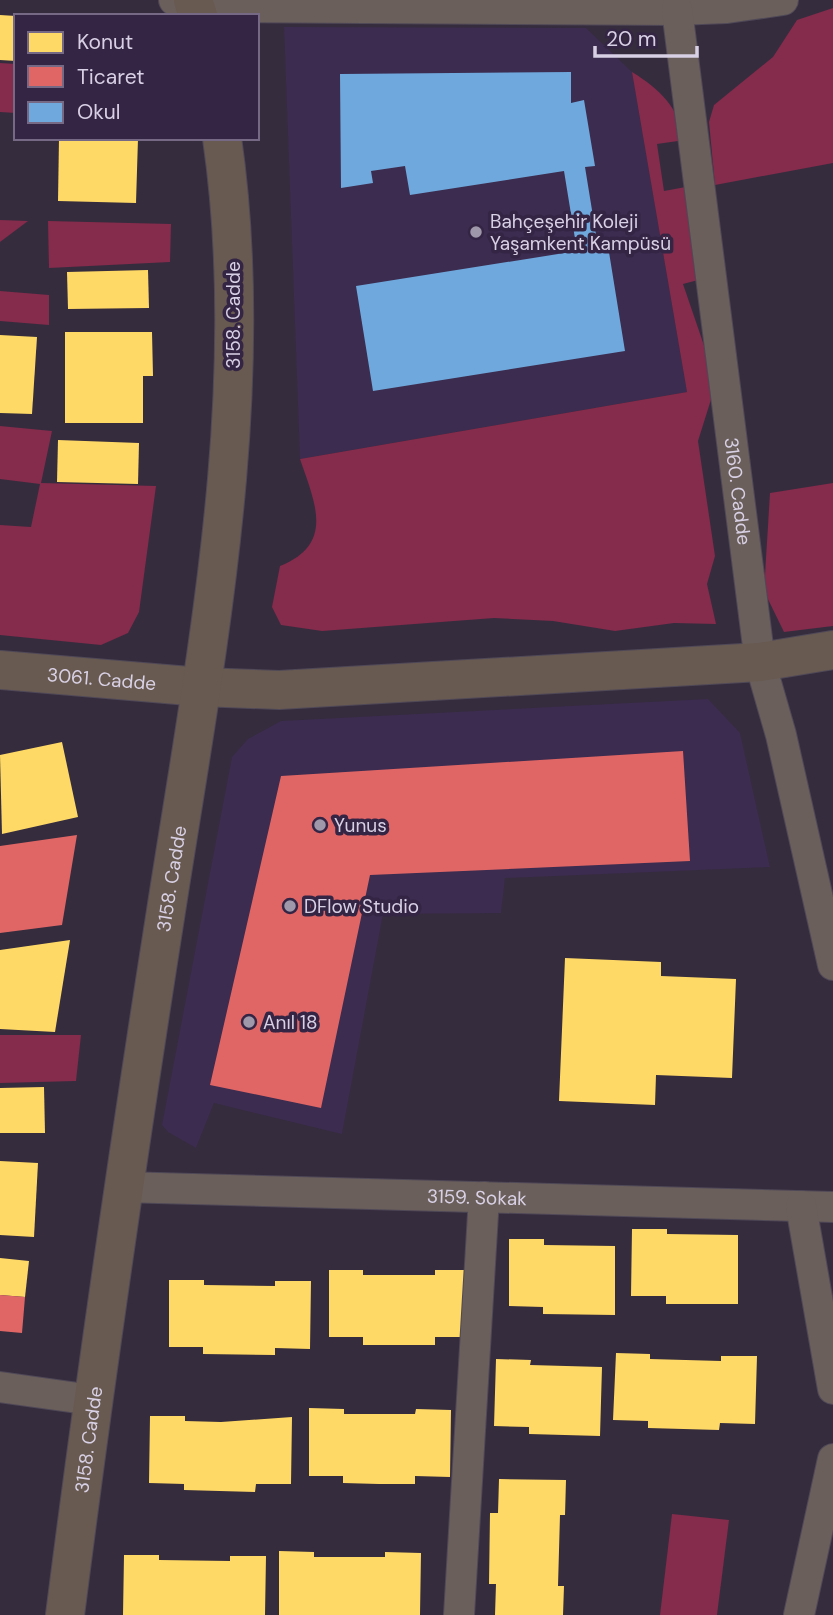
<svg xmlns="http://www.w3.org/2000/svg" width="833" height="1615" viewBox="0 0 833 1615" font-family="'DM Sans',sans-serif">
  <rect width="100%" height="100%" fill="#352c3e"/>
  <g fill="#3c2c4f">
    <polygon points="284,27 586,28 632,72 687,392 300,459"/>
    <polygon points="708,699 740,733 770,867 505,878 501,913 383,914 342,1134 214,1103 196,1148 168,1132 162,1125 232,757 248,739 281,721"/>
  </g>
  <g fill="#852b4b">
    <polygon points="833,8 833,163 715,185 709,122 714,105 773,57 797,20"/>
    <polygon points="0,63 16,64 16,113 0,112"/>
    <path d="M632 72C661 90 677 106 685 140L657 144 664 191 691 186 702 279 683 284 710 363 714 390 698 441 715 556 707 584 716 624 674 623 615 631 553 621 494 618 322 631 281 625 272 607 280 566C335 544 315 503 300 459L687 392Z"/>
    <polygon points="0,220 28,221 0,242"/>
    <polygon points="48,221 171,224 170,262 49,268"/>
    <polygon points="0,291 49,295 49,325 0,321"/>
    <polygon points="0,426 52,431 41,483 156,486 139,612 128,633 101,645 0,635 0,525 31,527 40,484 0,479"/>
    <polygon points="833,483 833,626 784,632 764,591 770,493"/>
    <polygon points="0,1035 81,1035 76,1081 0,1083"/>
    <polygon points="672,1514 729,1520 717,1615 660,1615"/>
  </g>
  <g fill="#ffd966">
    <polygon points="0,15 16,16 16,61 0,60"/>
    <polygon points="59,138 138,138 136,203 58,201"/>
    <polygon points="148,270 149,308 68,309 67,272"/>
    <polygon points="65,332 152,332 153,376 143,376 143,423 65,423"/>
    <polygon points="0,335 37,337 32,414 0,413"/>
    <polygon points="58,440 139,443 138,484 57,482"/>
    <polygon points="62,742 78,817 2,834 0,755"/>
    <polygon points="70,940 55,1032 0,1029 0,950"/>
    <polygon points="565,958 661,962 661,976 736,979 732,1078 656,1075 655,1105 559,1101"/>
    <polygon points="44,1087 45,1133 0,1133 0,1088"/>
    <polygon points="0,1161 38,1163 34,1237 0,1235"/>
    <polygon points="632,1229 667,1229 667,1234 738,1235 738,1304 666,1304 666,1296 631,1296"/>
    <polygon points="509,1239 544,1239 544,1245 615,1246 615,1315 543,1314 543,1307 509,1306"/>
    <polygon points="0,1258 29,1261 25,1297 0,1295"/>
    <polygon points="329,1270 363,1270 363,1275 435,1275 435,1270 470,1270 470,1337 435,1337 435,1345 363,1345 363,1337 329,1337"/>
    <polygon points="169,1280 204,1280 204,1285 275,1286 275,1281 311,1281 310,1349 275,1348 275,1355 203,1354 203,1347 169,1347"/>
    <polygon points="616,1353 650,1354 650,1359 721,1361 721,1356 757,1356 755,1424 720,1423 719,1430 648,1428 648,1421 613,1420"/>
    <polygon points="496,1359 531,1360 530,1365 602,1367 600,1436 529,1434 529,1427 494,1426"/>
    <polygon points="309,1408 344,1409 344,1414 415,1414 416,1409 451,1410 450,1477 415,1476 415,1484 379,1484 343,1483 343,1476 309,1476"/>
    <polygon points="150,1416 185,1416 185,1421 221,1422 292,1417 291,1484 256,1484 255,1492 184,1490 184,1484 149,1483"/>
    <polygon points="499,1479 566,1480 565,1515 560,1515 558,1586 564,1586 563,1615 495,1615 496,1584 489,1584 490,1513 498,1513"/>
    <polygon points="279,1551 314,1552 314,1557 385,1557 385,1552 421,1553 420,1615 279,1615"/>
    <polygon points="124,1555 159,1555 159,1560 230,1561 230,1556 266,1556 265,1615 123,1615"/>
  </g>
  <g fill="#e06666">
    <polygon points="683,751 690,861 370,875 321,1108 210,1085 281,776"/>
    <polygon points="77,835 62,925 0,933 0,846"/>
    <polygon points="0,1295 25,1297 22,1333 0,1331"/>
  </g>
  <polygon fill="#6fa8dc" points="571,72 571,103 584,100 595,166 585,167 598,247 608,246 625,351 373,391 356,286 577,251 564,171 410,195 405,166 371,171 373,183 341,188 340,74"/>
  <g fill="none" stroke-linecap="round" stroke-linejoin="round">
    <g stroke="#4f4857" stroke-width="32">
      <g id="street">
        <polyline points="174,0 196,7 677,10 727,8 783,0"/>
        <path id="s1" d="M677 10 760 662 781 735 833 965"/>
        <path id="s2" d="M122 1187 833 1207"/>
        <polyline points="801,1206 833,1389"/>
        <polyline points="0,1387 92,1400"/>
        <polyline points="459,1615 484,1197"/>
        <polyline points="799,1615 833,1459"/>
      </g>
    </g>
    <g stroke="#4f4857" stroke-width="40">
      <g id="secondary">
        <polyline points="193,0 198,16"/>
        <path id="s3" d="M0 670 201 687 279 690 760 662 833 650"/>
        <path id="s4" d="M65 1615C95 1380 129 1146 166 911 205 660 259 392 222 138"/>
      </g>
    </g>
    <use href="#street" stroke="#6a5f5b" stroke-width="30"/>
    <use href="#secondary" stroke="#685a51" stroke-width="38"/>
  </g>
  <g fill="#9f97aa" stroke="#342545" stroke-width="2.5">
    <circle cx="476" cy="232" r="7"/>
    <circle cx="320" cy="825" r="7"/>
    <circle cx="290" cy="906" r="7"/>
    <circle cx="249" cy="1022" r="7"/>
  </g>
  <g text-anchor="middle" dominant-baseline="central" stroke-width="7" stroke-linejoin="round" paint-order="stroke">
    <g font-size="19" fill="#d8d0e4" stroke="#342545" text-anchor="start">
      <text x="490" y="221">Bahçeşehir Koleji<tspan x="490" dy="22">Yaşamkent Kampüsü</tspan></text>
      <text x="334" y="825">Yunus</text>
      <text x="304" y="906">DFlow Studio</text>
      <text x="263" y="1022">Anıl 18</text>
    </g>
    <g font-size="19" fill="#d8d0e4" stroke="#342545">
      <text transform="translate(233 315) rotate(-90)">3158. Cadde</text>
      <text stroke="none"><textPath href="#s1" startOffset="485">3160. Cadde</textPath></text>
      <text stroke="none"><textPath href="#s3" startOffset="102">3061. Cadde</textPath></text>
      <text stroke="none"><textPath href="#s4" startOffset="744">3158. Cadde</textPath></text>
      <text stroke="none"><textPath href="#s2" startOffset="355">3159. Sokak</textPath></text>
      <text stroke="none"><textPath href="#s4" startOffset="177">3158. Cadde</textPath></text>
    </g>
  </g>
  <rect x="14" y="14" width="245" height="126" fill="#342545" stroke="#766985" stroke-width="2"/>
  <rect x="28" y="32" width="35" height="21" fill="#ffd966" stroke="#766985" stroke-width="2"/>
  <text x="77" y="49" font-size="21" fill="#d8d0e4">Konut</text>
  <rect x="28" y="66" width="35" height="21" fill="#e06666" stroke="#766985" stroke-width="2"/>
  <text x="77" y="84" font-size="21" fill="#d8d0e4">Ticaret</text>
  <rect x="28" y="102" width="35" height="21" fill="#6fa8dc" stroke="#766985" stroke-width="2"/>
  <text x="77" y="119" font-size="21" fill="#d8d0e4">Okul</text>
  <path d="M595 46v10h102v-10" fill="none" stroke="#d8d0e4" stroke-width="3.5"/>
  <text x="606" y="46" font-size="21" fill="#d8d0e4" stroke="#342545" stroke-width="5" paint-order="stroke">20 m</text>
</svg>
